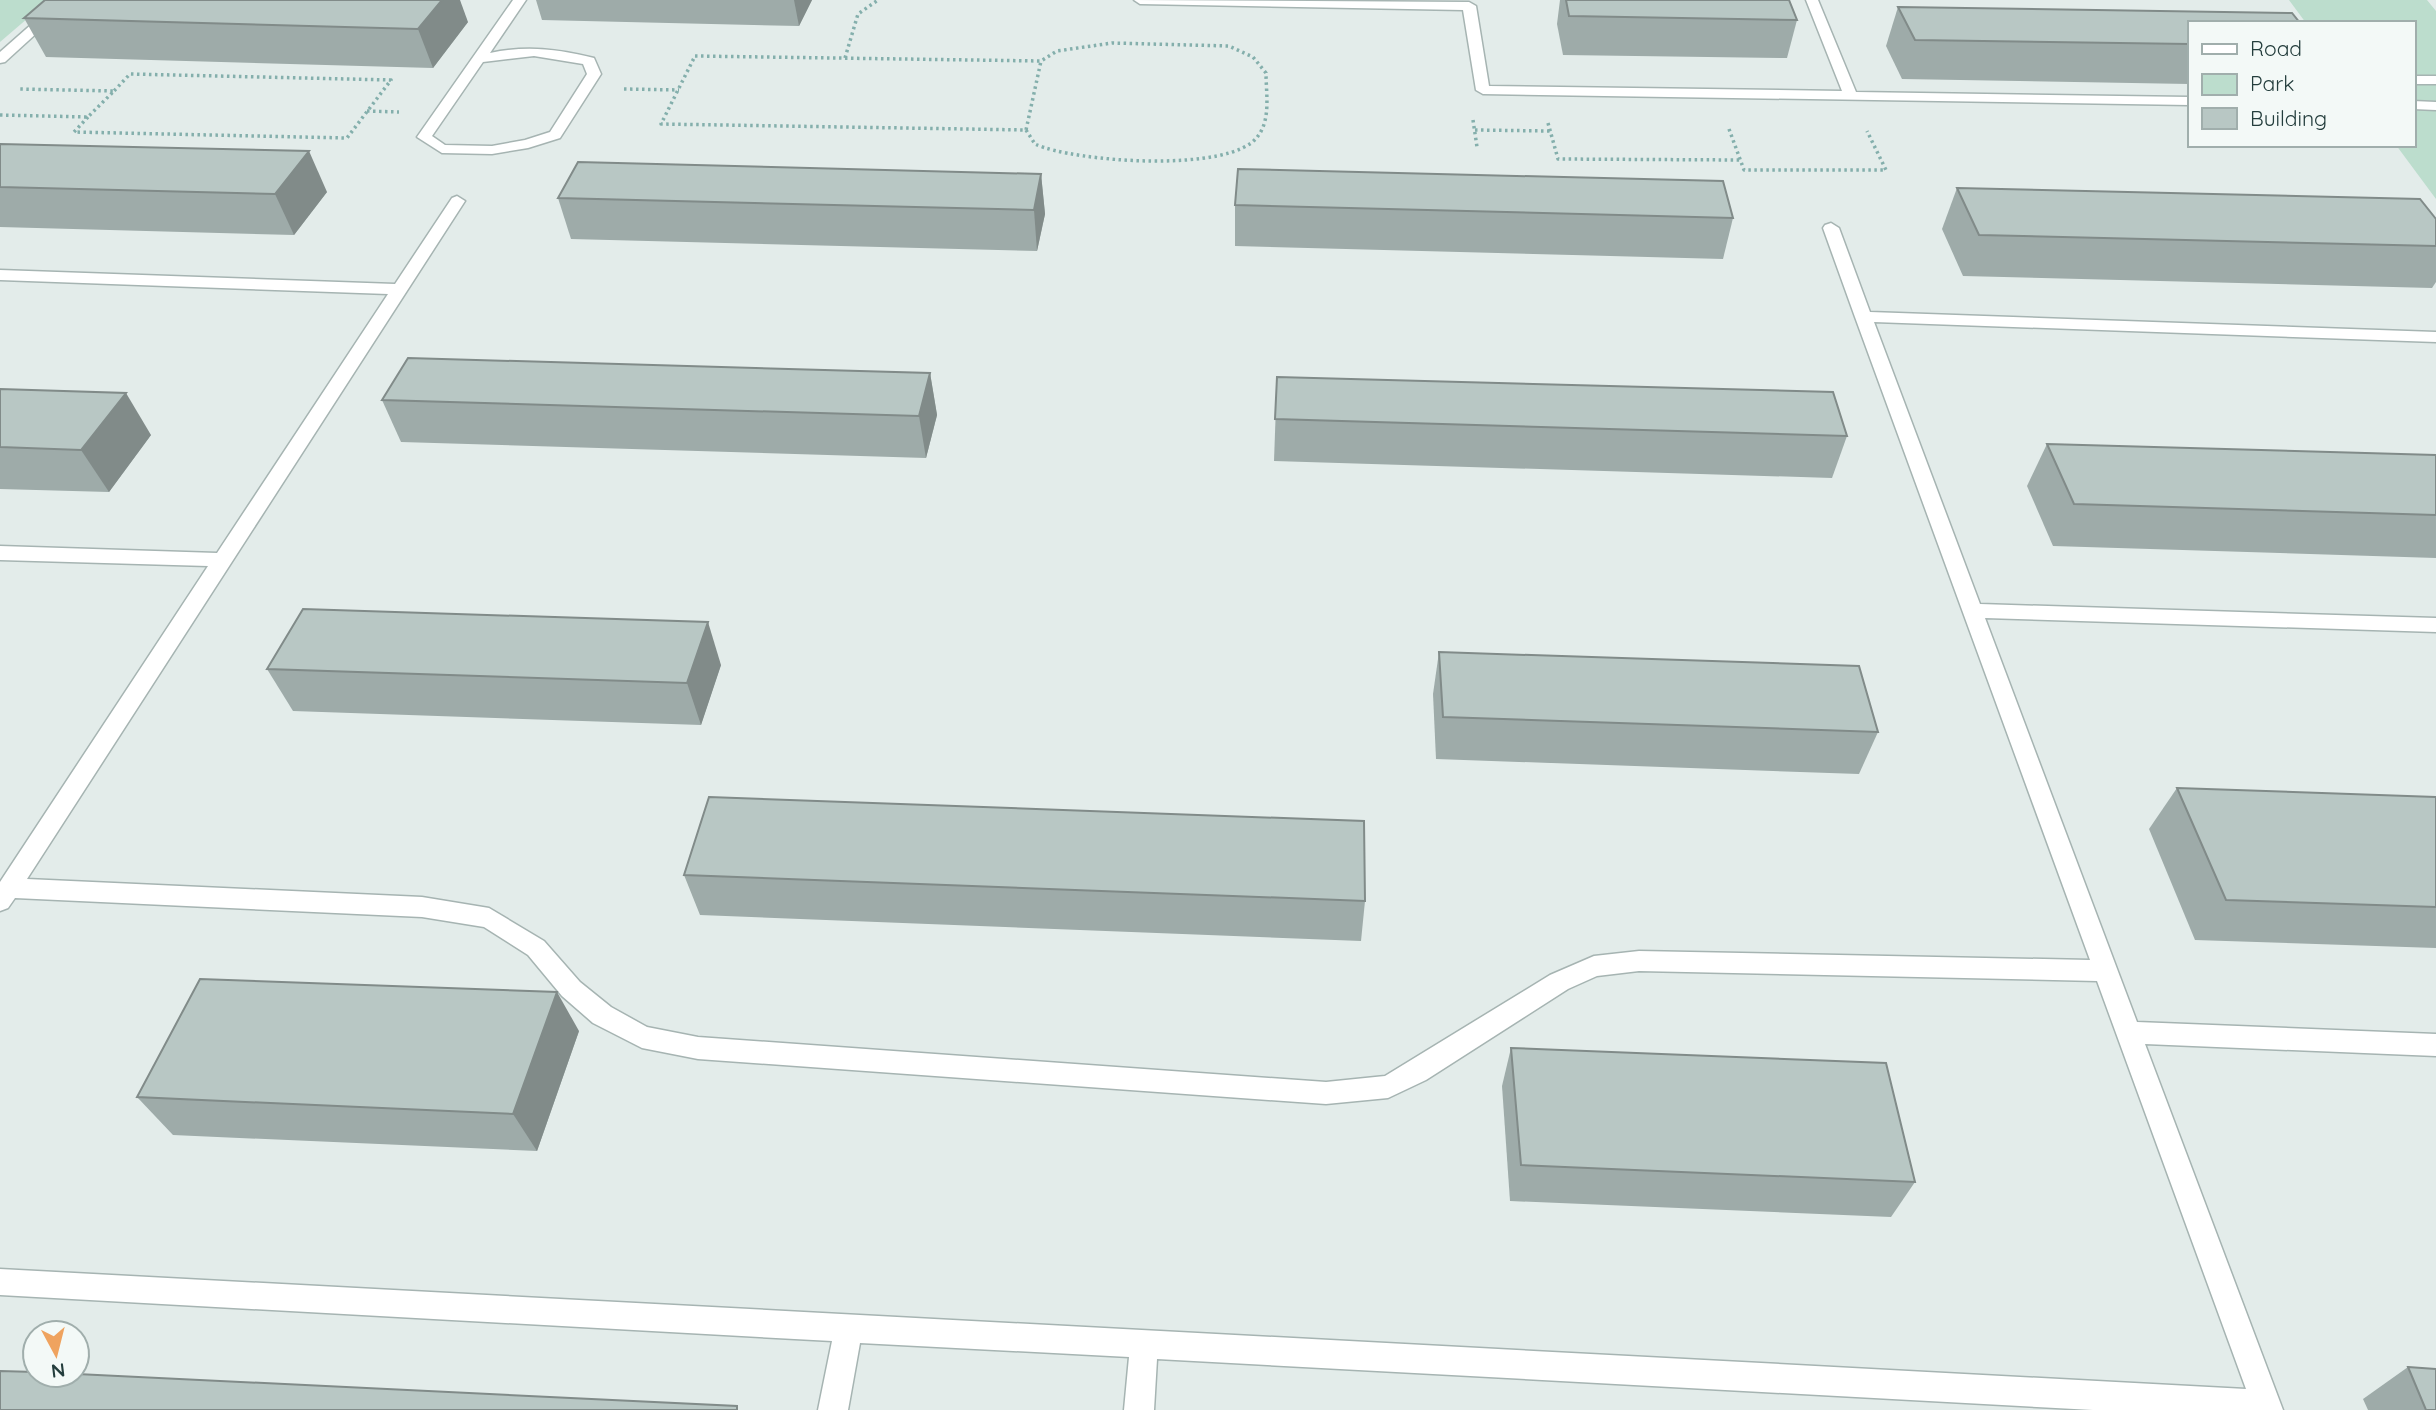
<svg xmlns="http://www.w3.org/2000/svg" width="2436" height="1410" viewBox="0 0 2436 1410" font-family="Quicksand,sans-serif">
  <rect width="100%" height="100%" fill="#e3ecea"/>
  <g fill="#bcddcd">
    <polygon points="0,0 49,0 0,42"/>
    <polygon points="2289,0 2427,0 2436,11 2436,199 2396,145 2413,145 2413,23 2306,23"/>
  </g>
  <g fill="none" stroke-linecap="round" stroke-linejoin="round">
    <g stroke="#a6b4b2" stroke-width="3">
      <g id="minor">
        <polygon points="59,0 73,0 5,62 0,63 0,52"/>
        <path d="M513 0H526L490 53C526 45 559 49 594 58L601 74 560 138 528 148 492 154 442 153 417 137ZM534 56 583 64 587 74 550 132 525 140 492 146 445 145 432 136 483 62Z"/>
        <polygon points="1134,0 1469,2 1476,6 1489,86 1842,91 1806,0 1818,0 1856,92 2189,97 2189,105 1483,94 1476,90 1463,10 1140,4"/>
        <rect x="2413" y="76" width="23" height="8"/>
        <polygon points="2413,101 2436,102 2436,110 2413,109"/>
        <polygon points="457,196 465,201 27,879 422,897 489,908 544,941 580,982 611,1007 647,1027 698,1037 1326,1082 1385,1076 1550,975 1594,956 1639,951 2090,960 1855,317 1823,228 1825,225 1831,223 1839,228 1870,312 2436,332 2436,342 1874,322 1980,604 2436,618 2436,632 1985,618 2137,1022 2436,1034 2436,1056 2145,1044 2283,1410 2093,1410 1157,1359 1154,1410 1124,1410 1129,1357 860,1343 848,1410 818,1410 832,1341 0,1295 0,1269 2246,1389 2097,981 1639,971 1597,976 1568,989 1426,1080 1388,1098 1326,1104 698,1059 642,1048 593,1023 562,996 528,955 484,927 422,917 15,898 8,908 0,911 0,882 208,566 0,560 0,546 217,553 388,294 0,280 0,270 395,284 452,198"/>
      </g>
    </g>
    <g stroke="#84afac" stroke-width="3.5" stroke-dasharray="2.5 3.5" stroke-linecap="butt">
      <polygon points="695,56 1041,61 1026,130 661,124"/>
      <polyline points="845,58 858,14 878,0"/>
      <polyline points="624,89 679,90"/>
      <polyline points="367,111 399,112"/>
      <polyline points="0,115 88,117 114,91 18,89"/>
      <polyline points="88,117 74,132 347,138 391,80 130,74 114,91"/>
      <polyline points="1473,120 1477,147"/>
      <polyline points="1548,123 1558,159 1740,160"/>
      <polyline points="1729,129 1744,170 1886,170 1867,131"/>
      <path d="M1026 130 1035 144C1073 162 1232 174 1258 136 1271 119 1266 93 1266 73L1253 57 1229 46 1112 43 1057 51 1041 61"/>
      <polyline points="1475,130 1550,131"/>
    </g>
    <use href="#minor" fill="#fff" fill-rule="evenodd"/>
  </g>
  <g fill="#9eaba9">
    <polygon points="536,0 812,0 799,26 542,20"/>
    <polygon points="1560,0 1789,0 1797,20 1787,58 1563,55 1557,24"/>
    <polygon points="1898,7 2189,23 2189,84 1902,79 1886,46"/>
    <polygon points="24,18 468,22 433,68 46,57"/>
    <polygon points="0,144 327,192 294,235 0,227"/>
    <polygon points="1041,174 1045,214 1037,251 571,239 558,198"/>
    <polygon points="1957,188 2436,219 2436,282 2432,288 1963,276 1942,229"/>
    <polygon points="1235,205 1733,218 1723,259 1235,246"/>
    <polygon points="930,373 937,415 926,458 401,442 382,400"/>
    <polygon points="1277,377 1847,436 1832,478 1274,461"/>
    <polygon points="0,389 151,435 109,492 0,489"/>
    <polygon points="2047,444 2436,455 2436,558 2053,546 2027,486"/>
    <polygon points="1439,652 1878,732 1859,774 1436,759 1433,694"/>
    <polygon points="721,665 701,725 293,711 267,669"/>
    <polygon points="2177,788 2436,797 2436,948 2195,940 2149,829"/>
    <polygon points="684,875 1365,901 1361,941 700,915"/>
    <polygon points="579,1031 537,1151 173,1135 137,1097"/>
    <polygon points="1511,1048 1915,1182 1891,1217 1510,1201 1502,1086"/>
    <polygon points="2408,1367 2436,1410 2368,1410 2363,1399"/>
  </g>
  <g fill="#818b89">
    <polygon points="442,0 460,0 468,22 433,68 418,29"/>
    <polygon points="794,0 812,0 799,26"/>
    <polygon points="309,151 327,192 294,235 275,194"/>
    <polygon points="1041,174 1045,214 1037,251 1034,210"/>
    <polygon points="930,373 937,415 926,458 919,416"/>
    <polygon points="126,393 151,435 109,492 81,450"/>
    <polygon points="708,622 721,665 701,725 687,683"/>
    <polygon points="557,992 579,1031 537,1151 513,1114"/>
  </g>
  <g fill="#b8c7c4" stroke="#818b89" stroke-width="2">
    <polygon points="45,0 442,0 418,29 24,18"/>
    <polygon points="1566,0 1789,0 1797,20 1569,16"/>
    <polygon points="1898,7 2292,13 2300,23 2189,23 2189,44 1915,40"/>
    <polygon points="0,144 309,151 275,194 0,187"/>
    <polygon points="578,162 1041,174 1034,210 558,198"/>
    <polygon points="1238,169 1723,181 1733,218 1235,205"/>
    <polygon points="1957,188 2420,199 2436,219 2436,246 1979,235"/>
    <polygon points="408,358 930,373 919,416 382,400"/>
    <polygon points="1277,377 1833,392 1847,436 1275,419"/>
    <polygon points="0,389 126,393 81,450 0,447"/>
    <polygon points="2047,444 2436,455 2436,515 2074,504"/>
    <polygon points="303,609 708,622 687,683 267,669"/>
    <polygon points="1439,652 1859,666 1878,732 1443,717"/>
    <polygon points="2177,788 2436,797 2436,907 2226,900"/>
    <polygon points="709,797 1364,821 1365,901 684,875"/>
    <polygon points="200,979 557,992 513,1114 137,1097"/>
    <polygon points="1511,1048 1886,1063 1915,1182 1521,1165"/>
    <polygon points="2408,1367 2436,1369 2436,1410 2426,1410"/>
    <polygon points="0,1371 35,1372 35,1375 77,1374 737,1406 737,1410 0,1410"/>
  </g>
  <rect x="2188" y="21" width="228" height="126" fill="#f3f9f7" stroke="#a0aeac" stroke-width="2"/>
  <rect x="2202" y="44" width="35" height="10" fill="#ffffff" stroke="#a0aeac" stroke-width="2"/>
  <text x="2250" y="56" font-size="21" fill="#233d3c">Road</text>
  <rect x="2202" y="74" width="35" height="21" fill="#bcddcd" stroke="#a0aeac" stroke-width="2"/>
  <text x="2250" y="91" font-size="21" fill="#233d3c">Park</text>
  <rect x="2202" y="108" width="35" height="21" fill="#b8c7c4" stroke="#a0aeac" stroke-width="2"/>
  <text x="2250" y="126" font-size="21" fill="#233d3c">Building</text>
  <g transform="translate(56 1354) rotate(173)"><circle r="33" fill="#f3f9f7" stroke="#a0aeac" stroke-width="2"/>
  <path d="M0-5L12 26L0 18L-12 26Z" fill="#efa35f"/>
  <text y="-10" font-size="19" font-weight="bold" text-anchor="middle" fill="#233d3c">N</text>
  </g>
</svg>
